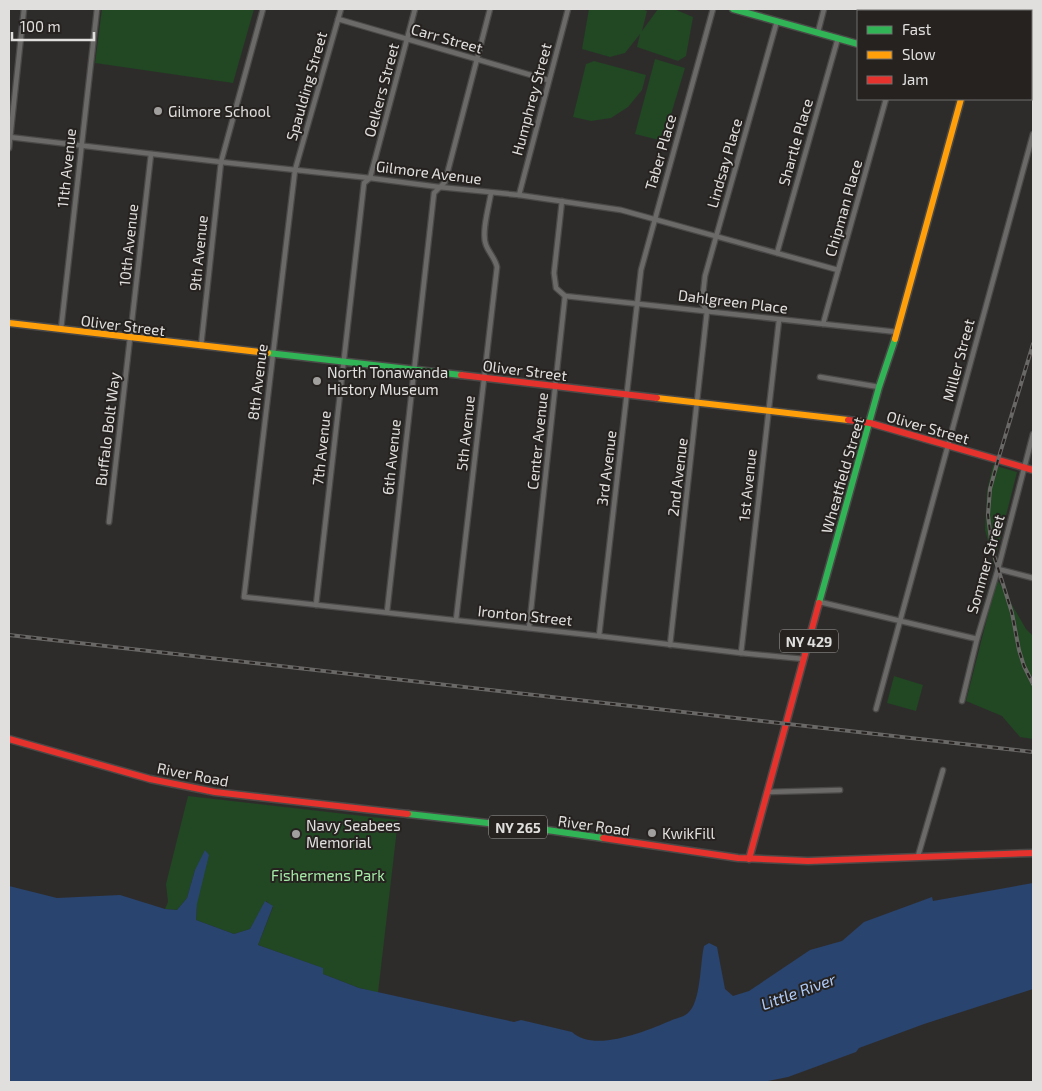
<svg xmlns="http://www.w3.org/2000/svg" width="1042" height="1091" viewBox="0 0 1042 1091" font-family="'Exo 2',sans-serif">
  <rect width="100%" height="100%" fill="#2e2c2b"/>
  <g fill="#214723">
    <polygon points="102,9 254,9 233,83 95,63"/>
    <polygon points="589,9 642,9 647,11 642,31 658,9 674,9 693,17 686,56 678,61 637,47 640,34 625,53 610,57 582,49"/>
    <polygon points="655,59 685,68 663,141 635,134"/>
    <polygon points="594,61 646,75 642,90 628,107 611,118 591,121 573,117 586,64"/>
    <polygon points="993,465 1017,472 994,563 985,530 987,491"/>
    <polygon points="997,579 1026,629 1033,636 1033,739 1020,737 1002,716 966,701"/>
    <polygon points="894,676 923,685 916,711 887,703"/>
    <polygon points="188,796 398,820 378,993 359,988 323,974 322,968 258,945 273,907 266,901 250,929 234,934 196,920 197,904 195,870 187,898 177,910 165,909 168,902 166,884"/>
  </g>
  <path fill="#29446e" d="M205 850 209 855 197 904 196 920 234 934 250 929 265 901 273 906 258 945 323 968V974L359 988 514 1022 521 1020 572 1032C594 1053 646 1031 670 1021 676 1018 684 1017 688 1013 701 1002 700 963 704 946L709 943 717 947 725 989 733 996 749 991 810 950 842 941 864 922 932 897 933 901 1033 883V989L924 1024 859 1048 856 1052 788 1077 763 1082H9V886L57 898 120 895 165 909 177 910 187 898 195 870Z"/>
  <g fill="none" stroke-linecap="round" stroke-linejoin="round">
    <g stroke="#4a4948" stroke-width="7">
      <g id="street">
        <polyline points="341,9 295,170 244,597 599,636 741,653 804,659"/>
        <polyline points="903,11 904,9"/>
        <polyline points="338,19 548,80"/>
        <polyline points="818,32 824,9"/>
        <polyline points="9,137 221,162 370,178 439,187 519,195 621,210 838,270"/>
        <polyline points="9,148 24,9"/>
        <polyline points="519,195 568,9"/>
        <polyline points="777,253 838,38"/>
        <polyline points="565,296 897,332"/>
        <polyline points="823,324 886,99"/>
        <polyline points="61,329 97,9"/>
        <polyline points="201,346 221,162 263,9"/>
        <polyline points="820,377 879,387"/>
        <polyline points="109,522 151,154"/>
        <polyline points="998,569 1033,578"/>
        <polyline points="820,602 977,639"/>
        <polyline points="316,605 364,183 370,178 415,9"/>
        <polyline points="387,612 434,193 445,182 490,9"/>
        <path d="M456 620 497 267C495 258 489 253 486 245 481 233 489 206 491 193"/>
        <polyline points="529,628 565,296 556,288 554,273 562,201"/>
        <polyline points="599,636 641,270 713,9"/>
        <polyline points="670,645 707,311 702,303 705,276 777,21"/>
        <polyline points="741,653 779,320"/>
        <polyline points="962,701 977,639 998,569 1033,434"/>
        <polyline points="876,709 1033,134"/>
        <polyline points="767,792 840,790"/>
        <polyline points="918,856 943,770"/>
      </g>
    </g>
    <g stroke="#4a4948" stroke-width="9">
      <g id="fast">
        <polyline points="733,9 858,44"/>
        <polyline points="1031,90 1033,91"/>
        <polyline points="268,353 461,375"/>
        <polyline points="819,603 879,387 895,339"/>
        <polyline points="408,814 533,828 603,838"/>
      </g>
    </g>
    <g stroke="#4a4948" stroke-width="9">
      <g id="slow">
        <polyline points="984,11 985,9"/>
        <polyline points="9,323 268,353"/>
        <polyline points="895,339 961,99"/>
        <polyline points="657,398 848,420"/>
      </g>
    </g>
    <g stroke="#4a4948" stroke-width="9">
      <g id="jam">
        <polyline points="461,375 657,398"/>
        <polyline points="848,420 870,423 1033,470"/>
        <polyline points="9,739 150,779 215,792 408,814"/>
        <polyline points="603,838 738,858 808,861 1033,853"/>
        <polyline points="749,859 819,603"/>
      </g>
    </g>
    <use href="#street" stroke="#6b6a69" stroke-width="4.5"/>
    <use href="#fast" stroke="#30b455" stroke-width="6"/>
    <use href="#slow" stroke="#ff9f0a" stroke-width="6"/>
    <use href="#jam" stroke="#e5322d" stroke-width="6"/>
    <g stroke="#6a6867" stroke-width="4">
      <g id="rail">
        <polyline points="1033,344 998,460 990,489 988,515 992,549 1012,613 1019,650 1024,666 1033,684"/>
        <polyline points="9,635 1033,752"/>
      </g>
    </g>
    <use href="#rail" stroke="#252220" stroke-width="2" stroke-dasharray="5.5" stroke-linecap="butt"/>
  </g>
  <g fill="#a2a09f" stroke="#252220" stroke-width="2">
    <circle cx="158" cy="111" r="5"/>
    <circle cx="317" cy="381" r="5"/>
    <circle cx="652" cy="833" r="5"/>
    <circle cx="296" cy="834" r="5"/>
  </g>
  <g text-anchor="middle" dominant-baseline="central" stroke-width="4" stroke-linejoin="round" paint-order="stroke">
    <g fill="#252220" stroke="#a9a6a5" stroke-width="1">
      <rect x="780" y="629.5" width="58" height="23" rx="4"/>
      <rect x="489" y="815.5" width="58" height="23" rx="4"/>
    </g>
    <g font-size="14" font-weight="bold" fill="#e1dfde">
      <text x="809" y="641">NY 429</text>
      <text x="518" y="827">NY 265</text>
    </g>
    <g font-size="15" fill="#e1dfde" stroke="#252220">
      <text transform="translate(447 38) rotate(16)">Carr Street</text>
      <text transform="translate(306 86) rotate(-74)">Spaulding Street</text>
      <text transform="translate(381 90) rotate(-75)">Oelkers Street</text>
      <text transform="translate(531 99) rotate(-75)">Humphrey Street</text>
      <text transform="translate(795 142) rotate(-74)">Shartle Place</text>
      <text transform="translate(660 152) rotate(-74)">Taber Place</text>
      <text transform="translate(724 163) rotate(-74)">Lindsay Place</text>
      <text transform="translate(66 168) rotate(-84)">11th Avenue</text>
      <text transform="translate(429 172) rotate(7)">Gilmore Avenue</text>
      <text transform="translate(843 208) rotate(-74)">Chipman Place</text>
      <text transform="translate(128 245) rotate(-84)">10th Avenue</text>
      <text transform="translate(198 253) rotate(-84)">9th Avenue</text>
      <text transform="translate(733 301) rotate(7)">Dahlgreen Place</text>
      <text transform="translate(123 325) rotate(7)">Oliver Street</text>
      <text transform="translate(958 360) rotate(-75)">Miller Street</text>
      <text transform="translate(525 370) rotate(7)">Oliver Street</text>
      <text transform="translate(257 382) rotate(-83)">8th Avenue</text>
      <text transform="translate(928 427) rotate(16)">Oliver Street</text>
      <text transform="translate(107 429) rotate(-83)">Buffalo Bolt Way</text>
      <text transform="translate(465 433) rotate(-84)">5th Avenue</text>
      <text transform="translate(537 441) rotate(-84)">Center Avenue</text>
      <text transform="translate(321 448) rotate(-84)">7th Avenue</text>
      <text transform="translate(391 457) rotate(-84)">6th Avenue</text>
      <text transform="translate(606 468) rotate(-83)">3rd Avenue</text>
      <text transform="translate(842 475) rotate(-74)">Wheatfield Street</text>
      <text transform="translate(677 477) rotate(-83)">2nd Avenue</text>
      <text transform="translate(747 485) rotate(-84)">1st Avenue</text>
      <text transform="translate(985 564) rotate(-74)">Sommer Street</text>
      <text transform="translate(525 615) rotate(6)">Ironton Street</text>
      <text transform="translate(193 774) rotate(11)">River Road</text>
      <text transform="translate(594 825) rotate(8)">River Road</text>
    </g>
    <g font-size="15" fill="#e1dfde" stroke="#252220" text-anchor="start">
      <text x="168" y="111">Gilmore School</text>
      <text x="327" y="372">North Tonawanda<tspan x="327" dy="17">History Museum</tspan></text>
      <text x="306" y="825">Navy Seabees<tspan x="306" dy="17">Memorial</tspan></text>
      <text x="662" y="833">KwikFill</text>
    </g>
    <g font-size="15" fill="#a5eba7" stroke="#252220">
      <text x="328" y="875">Fishermens Park</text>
    </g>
    <g font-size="16" font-style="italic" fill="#aecaf7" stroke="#252220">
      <text transform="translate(798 991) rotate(-20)">Little River</text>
    </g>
  </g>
  <rect width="1042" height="1091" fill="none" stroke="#e1dfde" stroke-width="20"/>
  <rect x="857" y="10" width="175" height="90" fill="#252220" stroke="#706e6c"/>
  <rect x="867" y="26" width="25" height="8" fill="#30b455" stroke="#706e6c"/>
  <text x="902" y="35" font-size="15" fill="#e1dfde">Fast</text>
  <rect x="867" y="51" width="25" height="8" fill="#ff9f0a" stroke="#706e6c"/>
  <text x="902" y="60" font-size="15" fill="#e1dfde">Slow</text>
  <rect x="867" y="76" width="25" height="8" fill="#e5322d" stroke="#706e6c"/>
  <text x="902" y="85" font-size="15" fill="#e1dfde">Jam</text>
  <path d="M12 32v8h82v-8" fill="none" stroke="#e1dfde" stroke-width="2.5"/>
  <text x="20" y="32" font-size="15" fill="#e1dfde" stroke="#252220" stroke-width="4" paint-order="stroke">100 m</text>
</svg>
